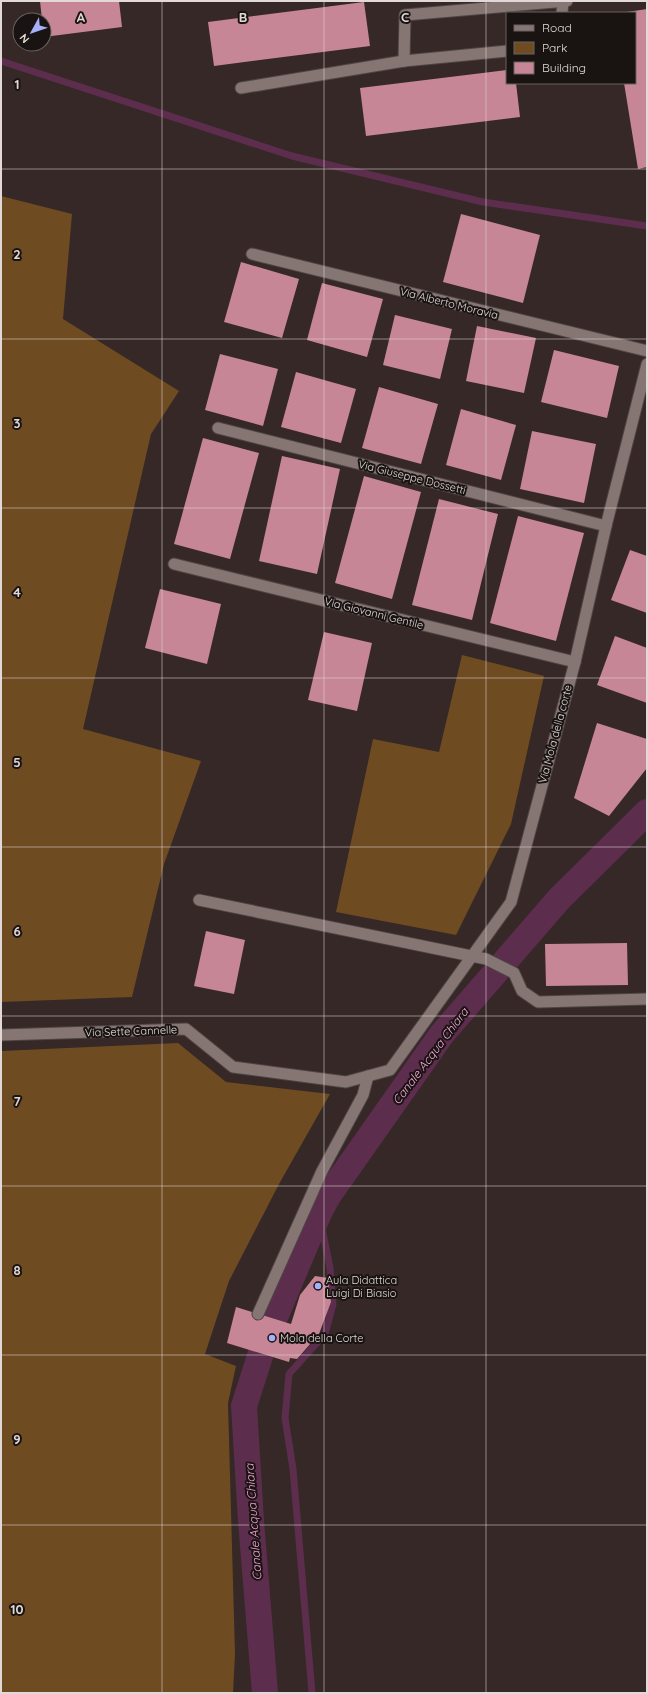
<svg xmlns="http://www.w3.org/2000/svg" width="648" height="1694" viewBox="0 0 648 1694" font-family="Quicksand,sans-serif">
  <rect width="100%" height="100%" fill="#352827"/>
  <g fill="#6f4b21">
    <polygon points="1,196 72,214 63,319 179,391 151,434 83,729 201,761 164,864 132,997 1,1002"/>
    <polygon points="462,655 544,676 511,824 456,935 336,912 373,739 439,752"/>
    <polygon points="178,1043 226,1082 330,1094 279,1184 229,1281 205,1354 236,1366 228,1403 235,1654 233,1693 1,1693 1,1051"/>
  </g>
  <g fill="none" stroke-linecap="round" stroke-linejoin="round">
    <g stroke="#5d2d4d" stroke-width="7">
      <polyline points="1,61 292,156 483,202 647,226"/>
      <polyline points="312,1693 293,1469 285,1418 289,1374 325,1334 333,1304 330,1268 319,1213"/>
    </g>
    <g stroke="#5d2d4d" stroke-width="26">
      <polyline points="276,1315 319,1213 328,1196 442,1034 559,899 647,812"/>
      <polyline points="261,1353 244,1406 251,1521 265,1693"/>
    </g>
  </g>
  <g fill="#c78696">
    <polygon points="40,1 119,1 122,27 44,37 44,20 42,20"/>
    <polygon points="364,2 370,46 214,66 208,22"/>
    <polygon points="647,9 647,167 638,169 624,83 635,83 635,13 627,12"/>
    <polygon points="507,70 507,83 516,83 520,117 366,136 360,88"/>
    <polygon points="461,214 540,235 523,303 443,282"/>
    <polygon points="241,262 299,279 282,338 224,322"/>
    <polygon points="322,283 383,299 367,357 307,340"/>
    <polygon points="395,315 452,329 440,379 383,365"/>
    <polygon points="477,326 536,338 524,393 466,381"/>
    <polygon points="554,350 619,366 607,418 541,402"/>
    <polygon points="220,354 278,369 263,426 205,410"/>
    <polygon points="296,372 356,389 341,443 281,427"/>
    <polygon points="379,387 438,404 421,464 362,448"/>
    <polygon points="461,409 516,425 501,480 446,465"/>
    <polygon points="532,431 596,444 584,503 520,489"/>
    <polygon points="203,438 259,453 230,559 174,544"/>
    <polygon points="282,456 340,469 317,574 259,561"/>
    <polygon points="364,476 421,492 392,599 335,583"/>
    <polygon points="439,499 498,514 472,620 412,605"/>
    <polygon points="518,516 584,533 556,641 490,623"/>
    <polygon points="630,550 647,556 647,613 611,600"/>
    <polygon points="160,589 221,604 207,664 145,648"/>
    <polygon points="324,632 372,643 357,711 308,700"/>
    <polygon points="615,636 647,648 647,703 597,685"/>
    <polygon points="597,723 647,739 647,768 609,816 574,798"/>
    <polygon points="206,931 245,940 234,994 194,986"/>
    <polygon points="627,943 628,985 546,986 545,944"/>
    <polygon points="315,1276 328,1278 331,1302 319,1334 297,1359 290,1358 289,1362 227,1343 236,1307 291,1324 300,1295"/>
  </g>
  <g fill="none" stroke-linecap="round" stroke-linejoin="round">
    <g stroke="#504544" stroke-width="13">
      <g id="service">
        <polyline points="199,900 486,959 514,973 522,991 538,1002 647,999"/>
        <polyline points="258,1314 322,1171 363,1095 368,1076"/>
      </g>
    </g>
    <g stroke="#504544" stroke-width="13">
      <g id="minor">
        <polyline points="562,13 563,1"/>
        <polyline points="507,51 404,61 405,15 567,1"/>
        <polyline points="241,88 404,61"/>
        <polyline points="252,254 647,351"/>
        <polyline points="218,428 606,526"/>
        <polyline points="174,564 575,662"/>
        <polyline points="1,1035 186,1029 233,1067 346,1082 390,1070 511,902 575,662 606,526 647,364"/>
      </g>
    </g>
    <use href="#service" stroke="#857674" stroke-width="11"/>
    <use href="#minor" stroke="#857674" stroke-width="11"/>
  </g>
  <path fill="none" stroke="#e1d8d7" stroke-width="1" stroke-opacity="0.55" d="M162 1V1693M324 1V1693M486 1V1693M1 169H647M1 339H647M1 508H647M1 678H647M1 847H647M1 1016H647M1 1186H647M1 1355H647M1 1525H647"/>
  <g fill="#a6b1fc" stroke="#191312" stroke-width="1.5">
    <circle cx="318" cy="1286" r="4"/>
    <circle cx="272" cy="1338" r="4"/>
  </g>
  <g text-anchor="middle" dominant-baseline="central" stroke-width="4" stroke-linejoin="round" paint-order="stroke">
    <g font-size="11" fill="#e1d8d7" stroke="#191312">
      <text transform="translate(449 303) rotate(14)">Via Alberto Moravia</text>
      <text transform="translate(412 477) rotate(14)">Via Giuseppe Dossetti</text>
      <text transform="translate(374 613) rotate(14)">Via Giovanni Gentile</text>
      <text transform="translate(555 734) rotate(-75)">Via Mola della corte</text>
      <text transform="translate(131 1031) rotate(-2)">Via Sette Cannelle</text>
    </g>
    <g font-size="11" fill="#e1d8d7" stroke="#191312" text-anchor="start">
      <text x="326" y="1280">Aula Didattica<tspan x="326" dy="13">Luigi Di Biasio</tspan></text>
      <text x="280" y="1338">Mola della Corte</text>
    </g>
    <g font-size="12" font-style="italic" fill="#f8a8da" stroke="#191312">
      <text transform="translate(430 1056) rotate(-53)">Canale Acqua Chiara</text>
      <text transform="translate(253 1522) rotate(-94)">Canale Acqua Chiara</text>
    </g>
  </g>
  <g font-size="13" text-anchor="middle" font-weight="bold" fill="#e1d8d7" stroke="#191312" stroke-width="4" stroke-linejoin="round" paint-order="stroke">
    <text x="81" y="22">A</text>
    <text x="243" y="22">B</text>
    <text x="405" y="22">C</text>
    <text x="17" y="89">1</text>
    <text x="17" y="259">2</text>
    <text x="17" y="428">3</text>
    <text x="17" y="597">4</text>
    <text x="17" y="767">5</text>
    <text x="17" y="936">6</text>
    <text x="17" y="1106">7</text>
    <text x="17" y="1275">8</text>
    <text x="17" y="1444">9</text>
    <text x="17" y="1614">10</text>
  </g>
  <rect width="648" height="1694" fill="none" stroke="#e1d8d7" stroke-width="4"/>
  <rect x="506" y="12" width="130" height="72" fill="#191312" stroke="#696261"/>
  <rect x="514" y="25" width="20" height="6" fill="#857674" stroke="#696261"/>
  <text x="542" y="32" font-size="12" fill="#e1d8d7">Road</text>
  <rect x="514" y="42" width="20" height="12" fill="#6f4b21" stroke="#696261"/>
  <text x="542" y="52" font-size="12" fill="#e1d8d7">Park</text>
  <rect x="514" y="62" width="20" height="12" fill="#c78696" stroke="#696261"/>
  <text x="542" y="72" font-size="12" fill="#e1d8d7">Building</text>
  <g transform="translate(32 32) rotate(230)"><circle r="19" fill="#191312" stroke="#696261"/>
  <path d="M0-3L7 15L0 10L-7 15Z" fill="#a6b1fc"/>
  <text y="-6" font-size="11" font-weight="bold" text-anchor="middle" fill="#e1d8d7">N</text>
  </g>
</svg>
